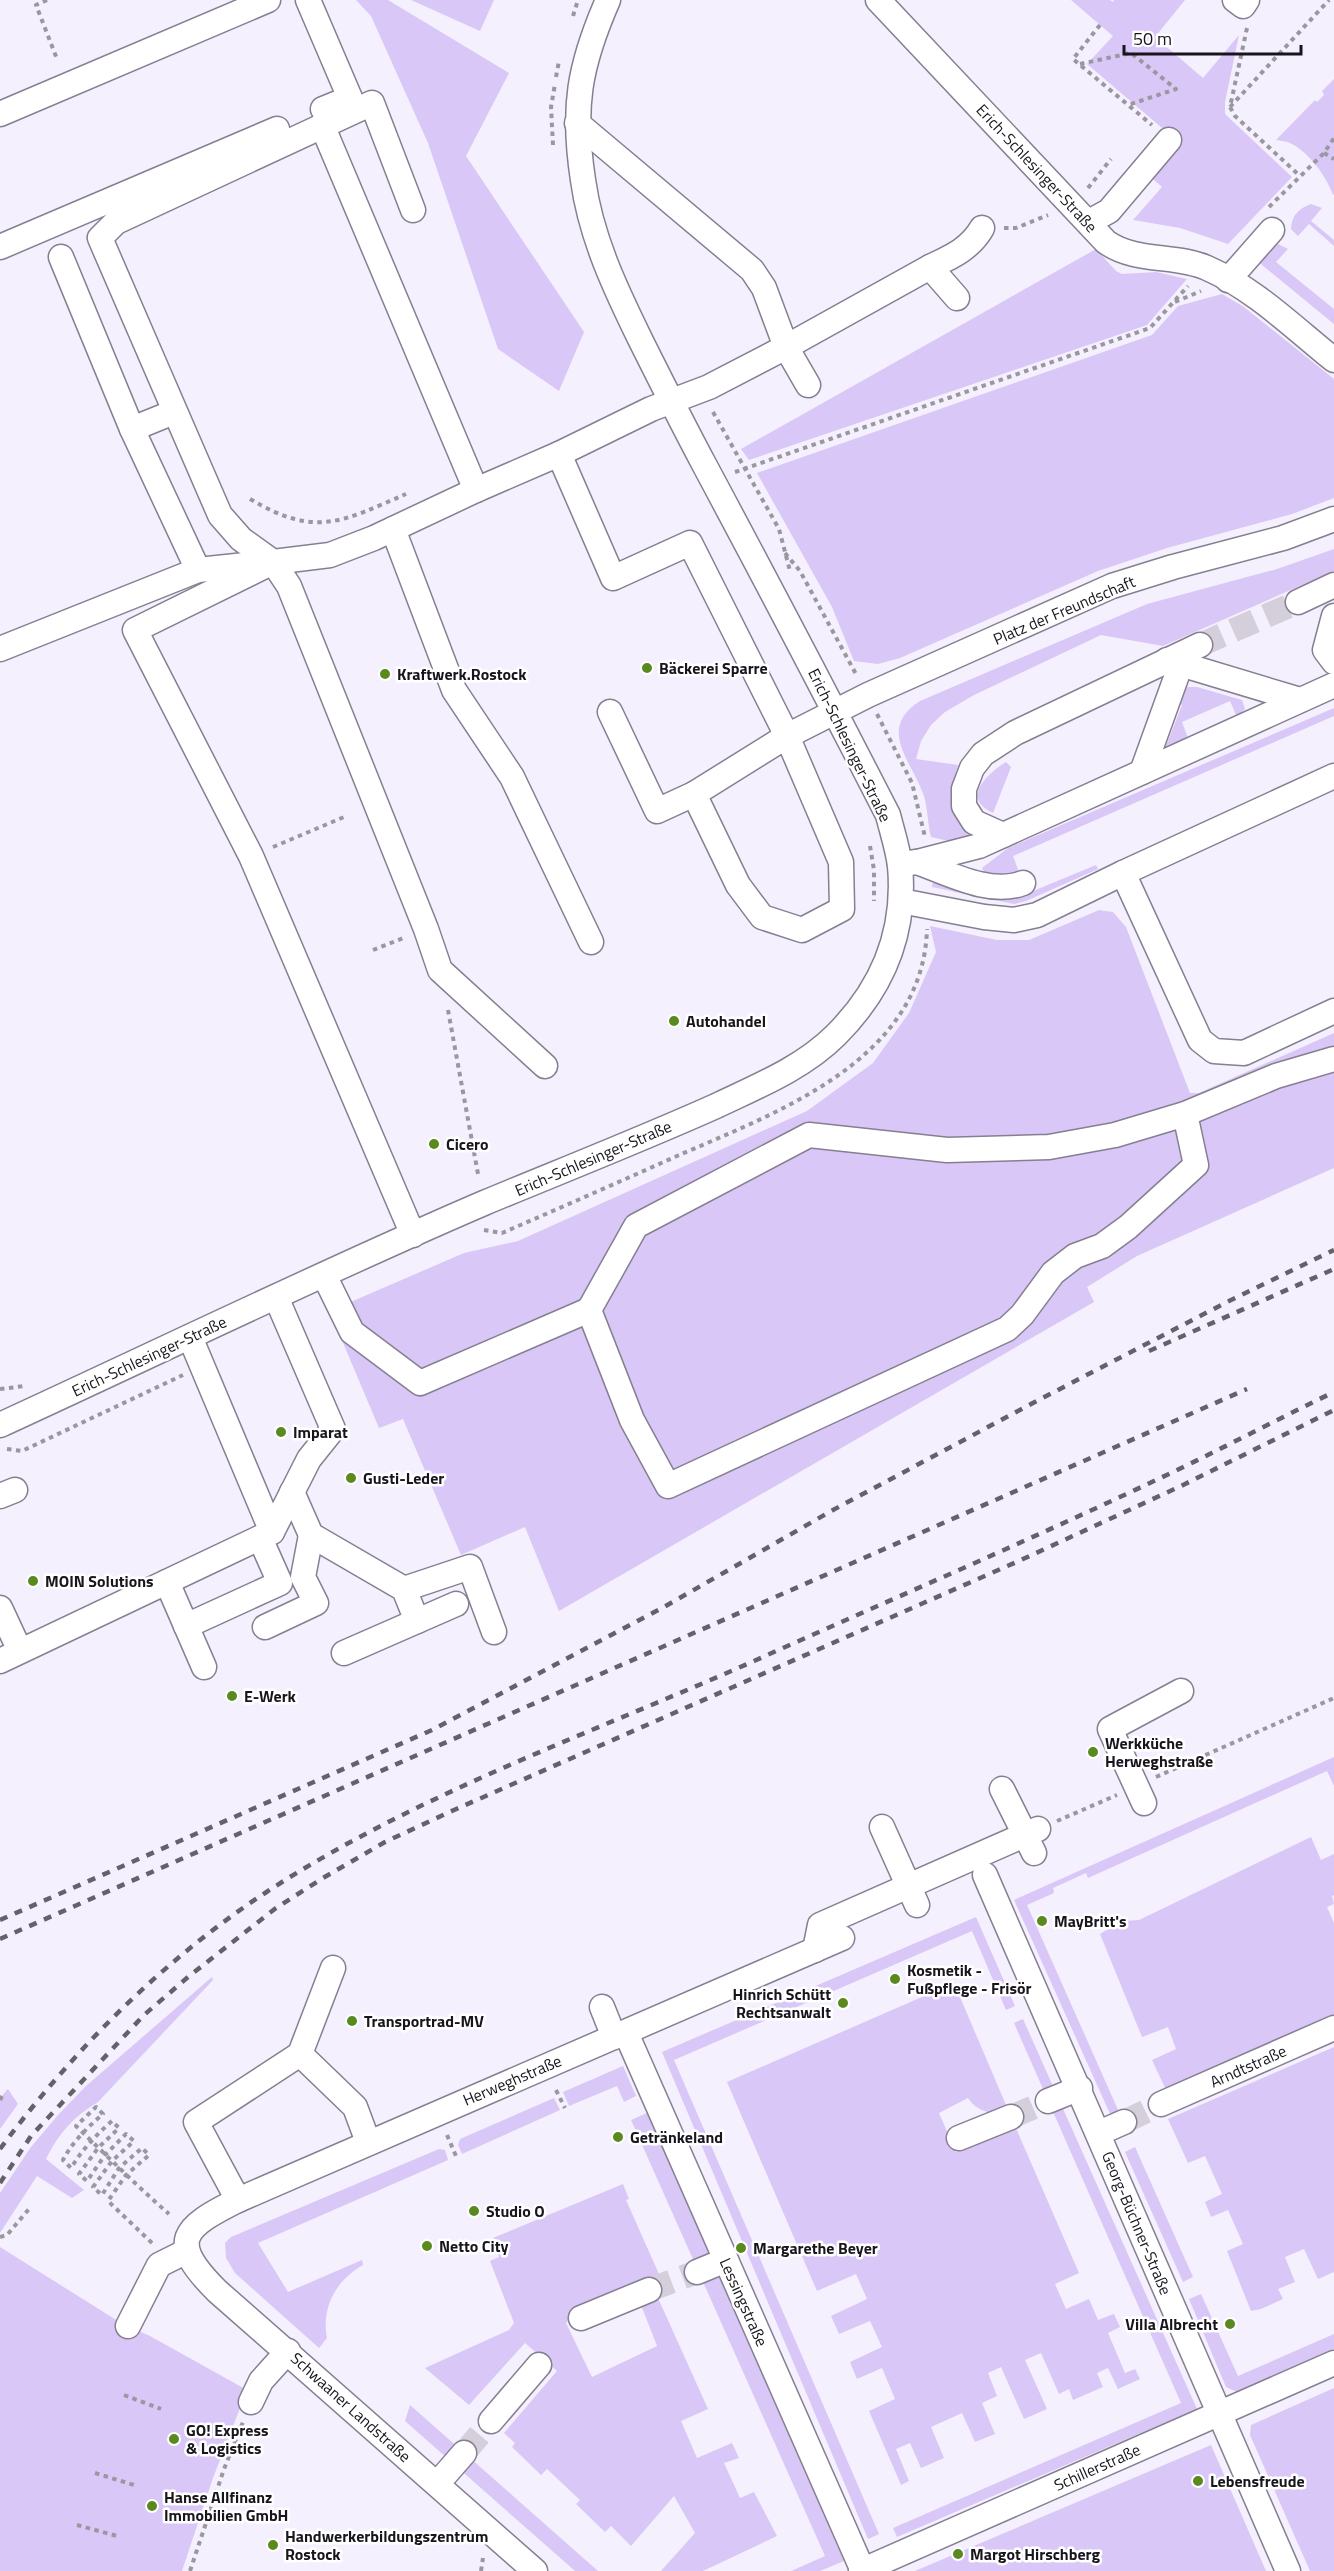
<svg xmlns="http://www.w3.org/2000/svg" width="1334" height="2571" viewBox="0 0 1334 2571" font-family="'Titillium Web',sans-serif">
  <rect width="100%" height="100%" fill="#f5f0fd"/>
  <g fill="#d9c7f7">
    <polygon points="356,0 388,0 509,73 466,156 584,332 559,391 498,349 428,143 371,16"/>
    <polygon points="411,0 494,0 480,31"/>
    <polygon points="1071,0 1110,0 1113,2 1114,0 1185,0 1155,37 1203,78 1239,35 1225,102 1225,114 1292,177 1228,244 1180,228 1133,220 1162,187 1146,173 1175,139 1087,64 1113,36"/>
    <path d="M1334 79V194L1333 195C1327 177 1308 151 1290 143 1286 141 1280 141 1276 140L1315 100 1317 102 1324 95 1322 91Z"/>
    <path d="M1311 204 1322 208 1311 221 1334 240V246L1309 224 1298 236 1291 229C1292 215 1298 209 1311 204Z"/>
    <polygon points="1278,244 1288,249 1276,262 1334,309 1334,324 1256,260 1267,246"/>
    <polygon points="1096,249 1116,271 1122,274 1156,272 1187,279 1147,325 749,460 741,449"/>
    <polygon points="1222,294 1244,307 1334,379 1334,498 1292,514 1167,548 1098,571 900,658 878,664 854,661 832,607 757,473 1152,335 1178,306"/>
    <path d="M1334 549V571L1163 646 1101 635 974 695 945 712 931 725 921 741 916 759 958 765C949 795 948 812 971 835L949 841 931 837C927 822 928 804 922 791 909 758 878 728 920 701L1147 604 1277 569Z"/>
    <polygon points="1188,687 1197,687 1242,700 1245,709 1237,717 1230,701 1182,722 1188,738 1163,750 1159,745 1166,746 1182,705 1175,702 1179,693"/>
    <polygon points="1334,708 1334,716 1013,856 1020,875 984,872 982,868 1008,848"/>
    <path d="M1006 762 1011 767 993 813C960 798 988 773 1006 762Z"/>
    <polygon points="1096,865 1098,869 1026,901 1014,904 932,887 932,884 936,881 1021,896"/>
    <polygon points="1099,910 1113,912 1126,927 1190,1093 1199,1093 1334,1033 1334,1168 1137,1256 1087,1287 1094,1302 559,1611 525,1527 461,1555 403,1419 379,1428 338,1331 349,1340 365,1333 346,1304 464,1253 518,1241 807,1111 873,1063 909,1013 936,952 930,926 997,940 1029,940"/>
    <polygon points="1334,1757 1334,1786 1327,1771 1088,1878 1086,1873 1053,1888 1054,1893 1027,1905 1119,2112 1111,2116 1014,1900"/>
    <polygon points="1311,1837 1321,1860 1334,1854 1334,1895 1332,1896 1334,1904 1327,1907 1334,1923 1334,2017 1167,2092 1152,2060 1176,2049 1168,2027 1142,2037 1100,1934 1121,1921 1139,1920"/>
    <polygon points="976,1917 1015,2006 1006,2010 972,1931 674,2060 879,2534 868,2539 662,2052"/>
    <path d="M212 1977 213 1980 98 2102C74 2116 58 2134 46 2159L84 2190 72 2198 37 2176 0 2233V2193L31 2147 58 2115 86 2086Z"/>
    <path d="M954 1983 1009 2112C994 2116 977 2112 968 2098L939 2113 956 2152 1015 2126 1079 2273 1055 2284 1066 2309 1089 2299 1098 2320 1114 2314 1120 2327 1108 2333 1125 2373 1135 2369 1140 2379 1118 2389 1108 2368 1097 2373 1103 2387 1073 2400 1069 2389 1059 2394 1041 2353 1025 2360 1047 2409 1024 2419 1001 2367 988 2373 997 2396 982 2403 995 2434 975 2442 962 2413 931 2427 944 2458 921 2468 910 2443 896 2449 909 2481 901 2485 869 2411 895 2399 882 2368 857 2379 850 2362 882 2347 870 2321 839 2334 831 2316 867 2299 856 2274 817 2291 727 2082Z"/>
    <polygon points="1023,2019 1197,2409 897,2537 893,2528 1181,2403 1014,2023"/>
    <polygon points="1334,2047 1334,2272 1318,2279 1304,2249 1285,2257 1295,2282 1278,2289 1283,2299 1261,2309 1251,2311 1227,2251 1243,2244 1228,2210 1211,2217 1205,2202 1222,2194 1205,2156 1188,2163 1168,2119"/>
    <polygon points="623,2066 636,2096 624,2102 617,2086 569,2106 563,2092"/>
    <polygon points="8,2089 18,2104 0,2129 0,2098"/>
    <polygon points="554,2098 560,2110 462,2154 458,2145 460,2139"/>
    <polygon points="647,2113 844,2561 820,2571 791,2571 825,2556 631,2120"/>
    <polygon points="1135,2147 1193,2277 1183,2282 1125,2152"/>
    <path d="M439 2149 445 2150 448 2160 258 2243 288 2292 362 2260 363 2265C336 2280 321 2308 327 2338L319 2348 235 2273 226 2258 225 2243 231 2237Z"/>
    <polygon points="623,2184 629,2199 626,2200 659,2274 572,2315 566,2323 592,2377 657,2346 641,2305 658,2298 708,2409 681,2421 697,2458 732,2443 739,2458 724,2463 740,2498 754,2492 777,2536 703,2571 661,2571 695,2533 674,2496 631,2546 611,2526 605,2532 576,2504 580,2500 547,2469 541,2475 512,2447 515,2443 504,2433 557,2371 525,2343 469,2405 425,2368 509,2330 514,2323 490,2261 499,2257 493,2238"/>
    <polygon points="0,2247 121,2323 150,2336 247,2390 213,2478 182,2571 0,2571"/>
    <polygon points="1201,2294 1238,2376 1334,2334 1334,2349 1237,2392 1226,2387 1189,2299"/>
    <polygon points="1334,2388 1334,2571 1310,2571 1250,2435 1251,2425"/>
    <polygon points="410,2405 598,2571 575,2571 405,2421"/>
    <polygon points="1211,2445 1266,2571 915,2571"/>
  </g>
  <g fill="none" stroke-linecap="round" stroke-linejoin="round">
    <g stroke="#d4cfdb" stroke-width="24" stroke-dasharray="24 12" stroke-linecap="butt">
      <polyline points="1200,645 1298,602"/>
      <polyline points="1011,2117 1048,2101"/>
      <polyline points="1124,2122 1161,2104"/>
      <polyline points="649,2290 697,2272"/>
      <polyline points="464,2453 491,2421"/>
    </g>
    <g stroke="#857f91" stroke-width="27">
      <g id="minor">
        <polyline points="308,0 350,98 323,109"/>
        <path d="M878 0 1106 242C1136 263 1175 254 1207 268 1255 289 1294 328 1334 360"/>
        <polyline points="1235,0 1243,6 1247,0"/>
        <polyline points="0,114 268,0"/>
        <polyline points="577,123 752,270 764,288 786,347 808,385"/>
        <polyline points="322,125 476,490"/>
        <polyline points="413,210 372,103 116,222 100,238 220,515 241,539 273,562 330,555 374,538 476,490 559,454 651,409 709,387 786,347 930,267"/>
        <polyline points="1089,222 1109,211 1169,140"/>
        <polyline points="0,247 277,129"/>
        <polyline points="61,257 132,429 198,570"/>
        <polyline points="1228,280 1272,230"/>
        <path d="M957 298 930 267C951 257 970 249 982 228"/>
        <polyline points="132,429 174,412"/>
        <polyline points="559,454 613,578 690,543 787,736 841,862 842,909 802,930 762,917 738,885 694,794 787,736 868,695 1112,586 1173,567 1283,538 1334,519"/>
        <polyline points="393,529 454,690 512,777 591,942"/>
        <polyline points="273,562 135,630 251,856 413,1235"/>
        <polyline points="273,562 289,586 426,929 440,970 545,1066"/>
        <polyline points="1298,602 1334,585"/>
        <polyline points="1334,616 1325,650 1334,662"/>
        <polyline points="0,649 198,570 255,564"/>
        <polyline points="1167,660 1300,700"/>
        <polyline points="610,712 657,811 694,794"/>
        <polyline points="1142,772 1181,664"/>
        <polyline points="1003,835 974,822 964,806 964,789 972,768 983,754 1015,733 1200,645"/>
        <path d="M917 862C948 873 990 896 1023 883"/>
        <polyline points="900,864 917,862 979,846 1334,685"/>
        <polyline points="1123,873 1200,1040 1214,1051 1244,1053 1334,1011"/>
        <polyline points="901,901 984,917 1014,920 1037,915 1123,873 1334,776"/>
        <polyline points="1185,1114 1196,1165 1128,1227 1102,1246 1075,1256 1053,1273 1022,1315 1007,1329 668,1486 632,1420 589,1310 636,1226 809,1135 947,1150 1049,1147 1115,1135 1185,1114 1276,1076 1334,1059"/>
        <polyline points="324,1275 352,1332 420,1383 589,1310"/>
        <polyline points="190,1337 272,1532"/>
        <path d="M0 1425C161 1351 321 1273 484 1203 561 1171 640 1140 716 1106 758 1086 803 1068 836 1035 883 988 906 932 900 866 898 849 892 831 888 815 828 698 767 582 705 466 683 425 662 383 641 341 616 290 591 238 583 180 572 108 579 66 608 0"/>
        <polyline points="292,1492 311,1535 404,1589 417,1621"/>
        <polyline points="0,1496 15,1490"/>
        <polyline points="167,1582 204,1667"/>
        <polyline points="404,1589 470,1567 494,1632"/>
        <polyline points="0,1608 20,1651"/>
        <polyline points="186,1626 280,1583 260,1538"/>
        <polyline points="265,1627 316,1603 303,1577 311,1535"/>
        <polyline points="344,1653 456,1604"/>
        <polyline points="0,1661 272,1532 309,1459 333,1429 276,1297"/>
        <polyline points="1002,1789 1034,1853"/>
        <polyline points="1144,1803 1110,1729 1181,1691"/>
        <polyline points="882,1827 917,1905"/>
        <polyline points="985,1875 1288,2571"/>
        <polyline points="815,1950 820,1925 1038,1829"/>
        <polyline points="602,2007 614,2037"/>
        <polyline points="626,2033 863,2571"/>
        <polyline points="300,2054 355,2107 368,2142"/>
        <polyline points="1048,2101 1080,2088"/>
        <polyline points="1161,2104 1334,2028"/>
        <polyline points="1099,2133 1124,2122"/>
        <polyline points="959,2138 1011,2117"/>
        <polyline points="238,2200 196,2122 300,2054 333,1968"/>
        <polyline points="697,2272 726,2260"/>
        <polyline points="581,2318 649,2290"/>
        <polyline points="128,2326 159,2265 187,2251"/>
        <polyline points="251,2402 261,2381 288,2351"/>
        <polyline points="491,2421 539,2365"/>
        <polyline points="437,2484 464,2453"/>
        <path d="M535 2571 217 2291C167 2241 182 2228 238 2200L842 1938"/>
        <polyline points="861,2571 1334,2363"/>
      </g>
    </g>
    <g stroke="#9b97a1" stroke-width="4" stroke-dasharray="4.5 4.5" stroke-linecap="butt">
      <polyline points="47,0 36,5 57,59"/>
      <polyline points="573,16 578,0"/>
      <polyline points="1100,25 1073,59 1152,125"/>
      <polyline points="1247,28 1230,107 1235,116 1300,176"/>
      <polyline points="1080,64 1131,53 1176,89 1128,105"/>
      <polyline points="556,77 559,61"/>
      <polyline points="1230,107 1329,0"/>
      <polyline points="553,145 551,107 555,84"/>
      <polyline points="1324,153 1334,159"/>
      <polyline points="1088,188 1111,159"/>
      <polyline points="1269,207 1324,153 1334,138"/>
      <polyline points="1004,228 1016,228 1048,215"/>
      <polyline points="1175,302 1201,291"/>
      <polyline points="713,412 779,529 790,571"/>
      <polyline points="735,472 1150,328 1188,286"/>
      <path d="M250 499C316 538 341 522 406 494"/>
      <polyline points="785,553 800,571 857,676"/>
      <polyline points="877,714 912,783 925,837"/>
      <polyline points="870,846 874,870 874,901"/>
      <polyline points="273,847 344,817"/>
      <polyline points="373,950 406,937"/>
      <polyline points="448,1010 478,1174"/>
      <path d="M484 1230 502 1233C560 1208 619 1182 677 1156 778 1112 923 1060 927 929"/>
      <polyline points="0,1389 25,1386"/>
      <polyline points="7,1449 22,1451 183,1375"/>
      <polyline points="1156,1777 1334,1698"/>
      <polyline points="1057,1821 1117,1795"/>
      <polyline points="556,2090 565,2108"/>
      <polyline points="0,2100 2,2096"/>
      <polyline points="447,2135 456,2156"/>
      <polyline points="0,2237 7,2235 29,2209"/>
      <path d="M152 2243 108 2201 126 2175 149 2155 142 2148 119 2168 102 2195 93 2187 112 2161 134 2141 126 2134 105 2155 87 2181 79 2174 98 2148 119 2128 112 2121C96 2135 82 2150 71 2168L63 2160C73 2141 87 2128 103 2114L96 2107 76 2126C107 2156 137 2186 169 2214"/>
      <polyline points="124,2395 161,2409"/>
      <polyline points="95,2473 134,2485"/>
      <polyline points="77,2525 117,2536"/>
      <polyline points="190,2571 224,2469 243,2422"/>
      <polyline points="481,2571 483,2558"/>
    </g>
    <use href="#minor" stroke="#fff" stroke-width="24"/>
    <g stroke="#65616a" stroke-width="4.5" stroke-dasharray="8 8" stroke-linecap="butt">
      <polyline points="1149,1351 1334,1269"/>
      <polyline points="0,1920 432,1730 664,1607 833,1510 1031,1404 1227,1302 1334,1250"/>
      <polyline points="0,1939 1247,1389"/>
      <path d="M0 2149C74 2049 164 1959 268 1891 417 1794 592 1733 754 1661 894 1598 1035 1538 1173 1472 1227 1446 1280 1418 1334 1392"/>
      <polyline points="0,2183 31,2136 144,2015 188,1977 276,1908 323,1878 385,1842 454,1810 1021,1560 1181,1486 1334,1410"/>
    </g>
  </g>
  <g fill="#5a8a1f" stroke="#fff" stroke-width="2">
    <circle cx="647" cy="668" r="6"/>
    <circle cx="385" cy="674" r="6"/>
    <circle cx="674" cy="1021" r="6"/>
    <circle cx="434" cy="1144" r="6"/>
    <circle cx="281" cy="1432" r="6"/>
    <circle cx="351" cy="1478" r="6"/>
    <circle cx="33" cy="1581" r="6"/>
    <circle cx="232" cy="1696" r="6"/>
    <circle cx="1093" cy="1752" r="6"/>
    <circle cx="1042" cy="1921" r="6"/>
    <circle cx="895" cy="1979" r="6"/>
    <circle cx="843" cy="2003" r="6"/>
    <circle cx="352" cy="2021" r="6"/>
    <circle cx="618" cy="2137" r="6"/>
    <circle cx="474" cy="2211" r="6"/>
    <circle cx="427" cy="2246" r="6"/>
    <circle cx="741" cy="2248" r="6"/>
    <circle cx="1230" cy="2324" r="6"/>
    <circle cx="174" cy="2439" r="6"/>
    <circle cx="1198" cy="2481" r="6"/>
    <circle cx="152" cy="2506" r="6"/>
    <circle cx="273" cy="2545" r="6"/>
    <circle cx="958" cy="2554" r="6"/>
  </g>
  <g text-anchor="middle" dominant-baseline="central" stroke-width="5" stroke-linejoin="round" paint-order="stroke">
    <g font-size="16" fill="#18151c" stroke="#fff">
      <text transform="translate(1037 168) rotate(47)">Erich-Schlesinger-Straße</text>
      <text transform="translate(1064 610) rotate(-23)">Platz der Freundschaft</text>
      <text transform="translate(850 745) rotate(64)">Erich-Schlesinger-Straße</text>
      <text transform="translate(593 1158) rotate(-23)">Erich-Schlesinger-Straße</text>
      <text transform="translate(149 1356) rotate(-25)">Erich-Schlesinger-Straße</text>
      <text transform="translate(1248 2066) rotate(-24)">Arndtstraße</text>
      <text transform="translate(512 2080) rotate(-23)">Herweghstraße</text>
      <text transform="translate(1137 2223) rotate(67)">Georg-Büchner-Straße</text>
      <text transform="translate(744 2302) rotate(66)">Lessingstraße</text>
      <text transform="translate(351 2407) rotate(42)">Schwaaner Landstraße</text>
      <text transform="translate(1097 2467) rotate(-24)">Schillerstraße</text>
    </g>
    <g font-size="16" font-weight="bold" fill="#18151c" stroke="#fff" text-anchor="start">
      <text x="659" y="668">Bäckerei Sparre</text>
      <text x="397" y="674">Kraftwerk.Rostock</text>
      <text x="686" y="1021">Autohandel</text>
      <text x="446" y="1144">Cicero</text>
      <text x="293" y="1432">Imparat</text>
      <text x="363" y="1478">Gusti-Leder</text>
      <text x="45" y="1581">MOIN Solutions</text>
      <text x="244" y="1696">E-Werk</text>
      <text x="1105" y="1743">Werkküche<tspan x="1105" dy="18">Herweghstraße</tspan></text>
      <text x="1054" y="1921">MayBritt's</text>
      <text x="907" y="1970">Kosmetik -<tspan x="907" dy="18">Fußpflege - Frisör</tspan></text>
      <text x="831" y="1994" text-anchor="end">Hinrich Schütt<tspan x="831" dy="18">Rechtsanwalt</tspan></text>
      <text x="364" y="2021">Transportrad-MV</text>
      <text x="630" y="2137">Getränkeland</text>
      <text x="486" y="2211">Studio O</text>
      <text x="439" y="2246">Netto City</text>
      <text x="753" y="2248">Margarethe Beyer</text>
      <text x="1218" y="2324" text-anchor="end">Villa Albrecht</text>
      <text x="186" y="2430">GO! Express<tspan x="186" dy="18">&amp; Logistics</tspan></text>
      <text x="1210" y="2481">Lebensfreude</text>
      <text x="164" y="2497">Hanse Allfinanz<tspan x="164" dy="18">Immobilien GmbH</tspan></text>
      <text x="285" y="2536">Handwerkerbildungszentrum<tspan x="285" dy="18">Rostock</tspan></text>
      <text x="970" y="2554">Margot Hirschberg</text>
    </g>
  </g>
  <path d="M1124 45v9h177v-9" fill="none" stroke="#18151c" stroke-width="3"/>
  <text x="1133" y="45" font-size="18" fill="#18151c" stroke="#ffffff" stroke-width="4.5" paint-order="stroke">50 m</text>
</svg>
